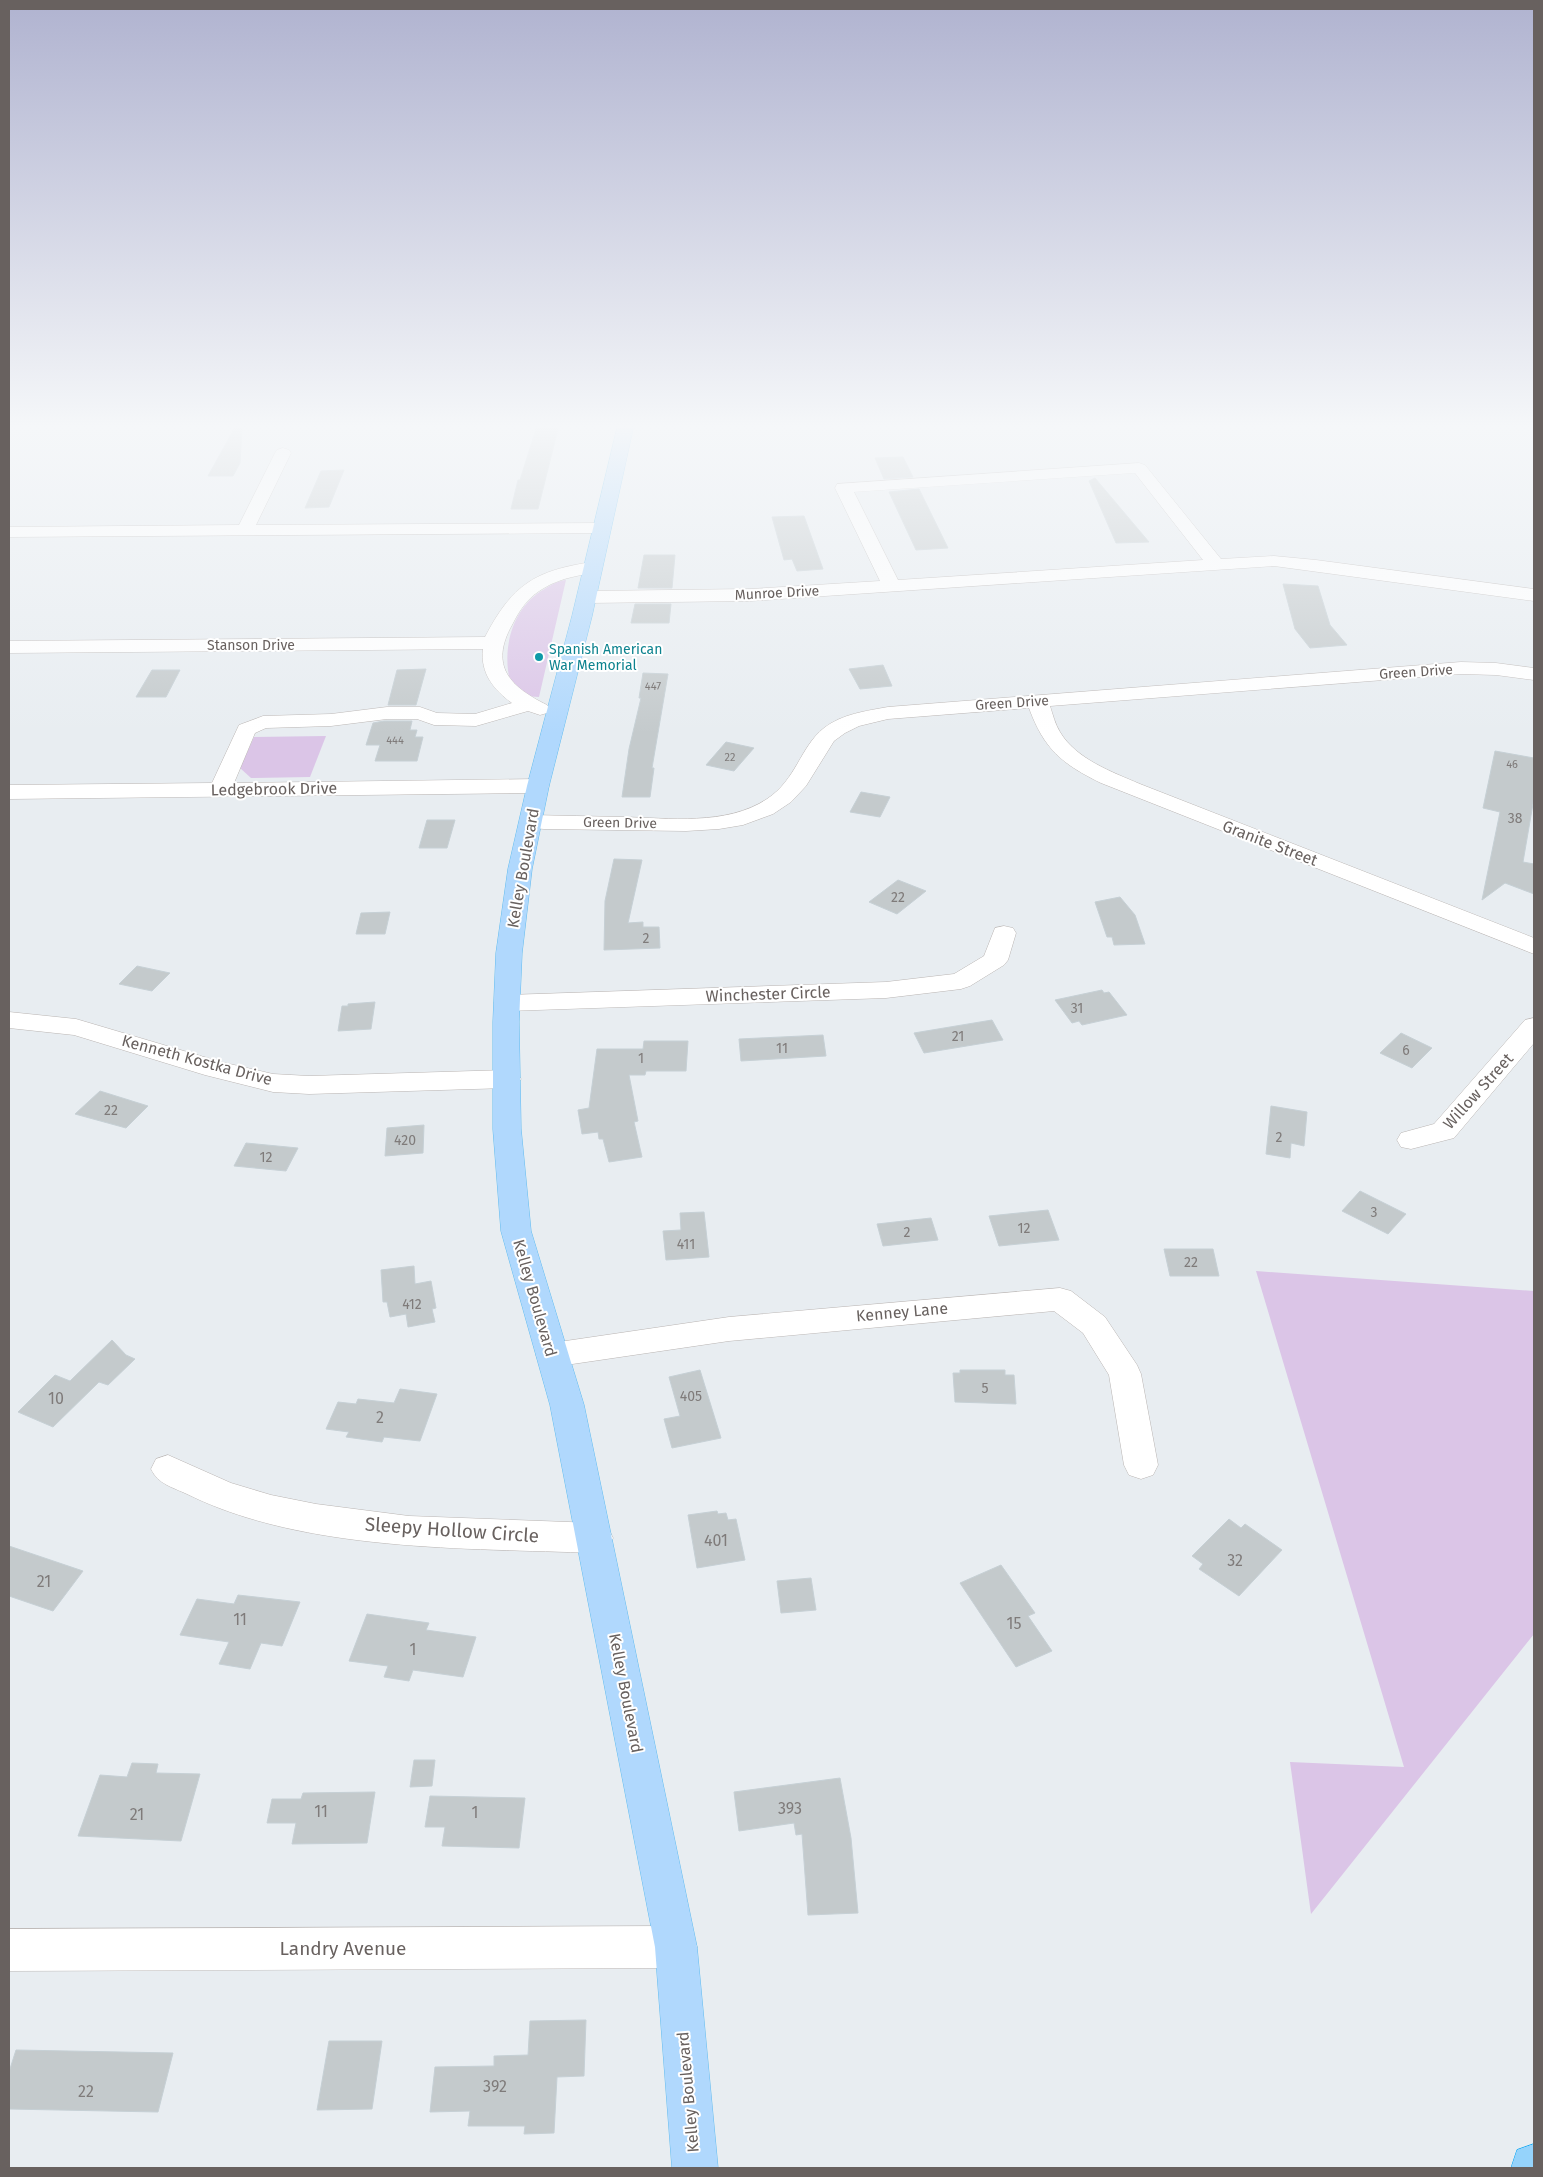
<svg xmlns="http://www.w3.org/2000/svg" width="1543" height="2177" viewBox="0 0 1543 2177" font-family="'Fira Sans',sans-serif">
  <rect width="100%" height="100%" fill="#e8edf1"/>
  <g fill="#dbc5e7">
    <path d="M566 580 539 697 525 696 510 681C502 648 512 610 541 591 550 586 556 581 566 580Z"/>
    <polygon points="326,736 310,777 251,778 240,768 254,737"/>
    <polygon points="1256,1271 1534,1291 1534,1634 1311,1914 1290,1762 1404,1767"/>
  </g>
  <g fill="#c4cacc" stroke="#c6d0d5">
    <polygon points="234,429 242,429 240,463 233,476 208,476"/>
    <polygon points="536,429 558,429 538,509 511,509 518,480 520,480"/>
    <polygon points="903,457 913,477 884,479 875,458"/>
    <polygon points="344,470 329,507 305,508 321,471"/>
    <polygon points="1095,478 1149,542 1116,543 1089,481"/>
    <polygon points="919,489 922,495 948,548 916,550 889,492"/>
    <polygon points="804,516 823,569 797,571 792,559 784,560 772,517"/>
    <polygon points="644,555 675,555 672,588 638,588"/>
    <polygon points="1283,584 1318,586 1330,625 1347,645 1310,648 1295,629"/>
    <polygon points="635,604 671,604 669,623 631,623"/>
    <polygon points="883,665 892,686 860,689 849,669"/>
    <polygon points="426,669 416,705 388,705 397,670"/>
    <polygon points="152,670 180,670 166,697 136,697"/>
    <polygon points="643,673 668,674 652,768 654,768 650,797 622,797 629,749 641,698 639,698"/>
    <polygon points="384,721 412,721 410,730 417,730 415,737 423,737 417,761 375,761 380,745 366,745 373,723"/>
    <polygon points="726,742 754,748 734,771 706,765"/>
    <polygon points="1495,751 1534,758 1534,798 1523,862 1534,864 1534,894 1505,883 1482,900 1500,812 1483,808"/>
    <polygon points="861,792 890,797 880,817 850,812"/>
    <polygon points="427,820 455,820 447,848 419,848"/>
    <polygon points="614,859 642,860 628,923 643,922 643,927 659,927 660,948 604,950 605,901"/>
    <polygon points="898,880 926,891 897,914 869,902"/>
    <polygon points="1120,897 1135,915 1145,944 1114,945 1112,937 1107,937 1095,902"/>
    <polygon points="390,912 385,934 356,934 361,913"/>
    <polygon points="137,966 170,973 152,991 119,984"/>
    <polygon points="1102,990 1104,993 1109,992 1127,1015 1082,1025 1079,1021 1072,1023 1055,1000"/>
    <polygon points="375,1002 371,1029 338,1031 342,1006 348,1006 348,1004"/>
    <polygon points="992,1020 1003,1040 924,1053 914,1033"/>
    <polygon points="1401,1033 1432,1048 1412,1068 1380,1053"/>
    <polygon points="823,1035 826,1056 741,1061 739,1039"/>
    <polygon points="644,1041 688,1041 686,1071 646,1071 645,1075 629,1075 638,1121 634,1122 642,1157 609,1162 603,1139 599,1139 598,1132 582,1134 578,1110 589,1108 597,1049 643,1049"/>
    <polygon points="100,1091 148,1106 126,1128 75,1114"/>
    <polygon points="1271,1106 1307,1112 1304,1146 1291,1143 1290,1158 1266,1154"/>
    <polygon points="424,1125 423,1153 385,1156 387,1128"/>
    <polygon points="246,1143 298,1148 286,1171 234,1166"/>
    <polygon points="1360,1191 1406,1214 1388,1234 1342,1211"/>
    <polygon points="1048,1210 1059,1240 999,1246 989,1216"/>
    <polygon points="704,1212 709,1257 666,1260 663,1231 681,1230 680,1213"/>
    <polygon points="931,1218 938,1240 883,1246 877,1224"/>
    <polygon points="1164,1249 1213,1249 1219,1276 1170,1276"/>
    <polygon points="414,1266 415,1284 431,1281 436,1308 432,1309 435,1322 408,1327 406,1314 390,1317 387,1302 383,1302 381,1270"/>
    <polygon points="112,1340 126,1355 135,1359 108,1385 99,1382 53,1427 18,1412 55,1375 70,1381"/>
    <polygon points="700,1370 721,1438 672,1448 664,1419 680,1416 669,1377"/>
    <polygon points="960,1370 1005,1370 1005,1375 1014,1375 1016,1404 955,1402 953,1373 960,1373"/>
    <polygon points="400,1389 437,1394 420,1441 384,1437 382,1442 346,1437 349,1432 326,1429 338,1402 356,1404 358,1399 394,1403"/>
    <polygon points="717,1511 718,1514 726,1513 728,1520 736,1519 745,1560 697,1568 688,1515"/>
    <polygon points="1229,1519 1241,1528 1245,1524 1282,1550 1239,1596 1199,1569 1203,1564 1192,1556"/>
    <polygon points="9,1546 83,1571 53,1611 9,1596"/>
    <polygon points="1001,1565 1035,1613 1028,1616 1052,1651 1016,1667 960,1583"/>
    <polygon points="811,1578 816,1610 781,1613 777,1581"/>
    <polygon points="238,1595 300,1602 282,1646 261,1643 250,1669 219,1664 229,1642 180,1635 197,1599 234,1604"/>
    <polygon points="367,1614 429,1623 426,1630 476,1637 463,1677 413,1670 409,1681 384,1677 388,1666 349,1661"/>
    <polygon points="414,1760 435,1760 432,1786 410,1787"/>
    <polygon points="132,1763 158,1764 156,1773 200,1774 181,1841 78,1836 100,1775 127,1777"/>
    <polygon points="840,1778 851,1838 858,1913 808,1915 802,1834 796,1835 794,1823 739,1831 734,1792"/>
    <polygon points="375,1792 367,1843 292,1844 296,1823 267,1823 272,1799 301,1799 303,1793"/>
    <polygon points="430,1796 525,1798 519,1848 442,1846 445,1827 425,1827"/>
    <polygon points="586,2020 584,2076 557,2077 554,2133 524,2134 525,2126 468,2126 470,2111 430,2112 435,2067 494,2066 494,2056 528,2055 530,2021"/>
    <polygon points="329,2041 382,2041 372,2109 317,2110"/>
    <polygon points="16,2050 173,2053 158,2112 9,2109 9,2072"/>
  </g>
  <g fill="none" stroke-linecap="round" stroke-linejoin="round">
    <g stroke="#bab5b3" stroke-width="1">
      <g id="minor">
        <polygon points="283,448 289,450 291,453 256,525 602,523 608,524 611,528 608,532 602,533 9,537 9,527 239,525 275,453 277,450"/>
        <path d="M1139 463 1145 465 1221 559 1274 556 1316 560 1534 589V601L1274 566 750 601 587 603 580 601 578 597 580 593 587 591 750 589 880 581 835 488 837 484ZM1135 473 1203 560 898 580 854 492Z"/>
        <path d="M593 562 599 563 602 567 599 571C580 576 562 577 544 588 528 597 520 609 512 625 489 666 510 687 547 705L550 709 547 713 540 715 528 711 476 726 434 725 417 719H387L331 726 266 728 255 733 234 783 538 779 546 781 549 786 546 791 538 793 9 799V785L212 783 239 725 263 716 331 714 387 707H420L437 713 475 714 512 703C494 690 480 673 483 649L9 653V641L485 637C512 585 535 570 593 562Z"/>
        <path d="M1461 662 1496 663 1534 668V680L1496 675 1461 674 1050 706C1053 715 1055 724 1060 732 1076 759 1112 772 1140 784L1534 938V954L1101 783C1062 764 1044 749 1029 708L888 719 859 726 845 733 834 741 806 786 791 802 773 814 743 825 719 829 686 831 544 829 523 827 520 822 523 817 531 815C561 816 592 816 622 817 669 818 726 826 767 799 797 779 800 747 824 728 842 714 866 711 888 707Z"/>
        <polygon points="1004,926 1013,928 1016,933 1008,960 1004,965 970,986 961,989 886,998 507,1011 498,1009 494,1003 498,997 507,995 886,982 954,974 984,956 995,928"/>
        <polygon points="9,1012 76,1019 221,1062 273,1074 309,1076 507,1070 517,1073 521,1079 517,1085 507,1088 309,1094 273,1092 205,1075 74,1035 9,1028"/>
        <polygon points="1534,1018 1534,1043 1454,1138 1411,1149 1401,1147 1397,1140 1401,1133 1434,1124 1525,1020"/>
        <polygon points="1060,1288 1071,1291 1105,1317 1137,1365 1141,1374 1158,1465 1153,1475 1141,1479 1129,1475 1124,1465 1109,1375 1083,1333 1054,1311 729,1341 552,1367 541,1364 536,1355 541,1346 552,1343 729,1317"/>
        <path d="M168 1455 231 1483 271 1495 316 1504 409 1516 595 1523 608 1528 613 1538 608 1548 595 1553C467 1548 304 1552 187 1494 172 1487 158 1484 151 1469L156 1459Z"/>
        <polygon points="676,1926 691,1932 697,1947 691,1962 676,1968 9,1971 9,1929"/>
      </g>
    </g>
    <g stroke="#62bcef" stroke-width="1">
      <polygon id="major" points="617,429 633,429 592,616 549,786 532,869 522,953 519,1022 521,1129 531,1231 584,1405 697,1947 718,2168 672,2168 655,1947 550,1405 501,1231 493,1129 493,1022 496,953 508,869 527,786 572,616"/>
    </g>
    <g stroke="#05a4f3" stroke-width="1">
      <polygon id="highway" points="1534,2144 1534,2168 1511,2168 1517,2150"/>
    </g>
    <use href="#minor" fill="#fff" fill-rule="evenodd"/>
    <use href="#major" fill="#b0d8fd" fill-rule="evenodd"/>
    <use href="#highway" fill="#95d3fb" fill-rule="evenodd"/>
  </g>
  <linearGradient id="sky" x2="0" y2="1"><stop stop-color="#b0b3d0"/><stop offset="0.58" stop-color="#f5f7f9"/><stop offset="1" stop-color="#f5f7f9" stop-opacity="0"/></linearGradient>
  <rect width="1543" height="734" fill="url(#sky)"/>
  <circle fill="#0f9aa8" stroke="#fff" stroke-width="2" cx="539" cy="657" r="5"/>
  <g text-anchor="middle" dominant-baseline="central" stroke-width="4" stroke-linejoin="round" paint-order="stroke">
    <g font-size="11" fill="#7f7b7a">
      <text x="653" y="686">447</text>
      <text x="395" y="740">444</text>
      <text x="730" y="757">22</text>
      <text x="1512" y="764">46</text>
    </g>
    <g font-size="14" fill="#68615f" stroke="#fff">
      <text transform="translate(777 593) rotate(-3)">Munroe Drive</text>
      <text x="251" y="645">Stanson Drive</text>
      <text transform="translate(1416 672) rotate(-4)">Green Drive</text>
      <text transform="translate(1012 703) rotate(-4)">Green Drive</text>
      <text transform="translate(620 823) rotate(1)">Green Drive</text>
    </g>
    <g font-size="14" fill="#0d838f" stroke="#fff" text-anchor="start">
      <text x="549" y="649">Spanish American<tspan x="549" dy="16">War Memorial</tspan></text>
    </g>
    <g font-size="14" fill="#7f7b7a">
      <text x="1515" y="818">38</text>
      <text x="898" y="897">22</text>
      <text x="646" y="938">2</text>
      <text x="1077" y="1008">31</text>
      <text x="958" y="1036">21</text>
      <text x="782" y="1048">11</text>
      <text x="1406" y="1050">6</text>
      <text x="641" y="1058">1</text>
      <text x="111" y="1110">22</text>
      <text x="1279" y="1137">2</text>
      <text x="405" y="1140">420</text>
      <text x="266" y="1157">12</text>
      <text x="1374" y="1212">3</text>
      <text x="1024" y="1228">12</text>
      <text x="907" y="1232">2</text>
      <text x="686" y="1244">411</text>
      <text x="1191" y="1262">22</text>
      <text x="412" y="1304">412</text>
      <text x="985" y="1388">5</text>
      <text x="691" y="1396">405</text>
    </g>
    <g font-size="16" fill="#68615f" stroke="#fff">
      <text transform="translate(274 789) rotate(-1)">Ledgebrook Drive</text>
      <text transform="translate(1270 843) rotate(21)">Granite Street</text>
      <text transform="translate(523 868) rotate(-80)">Kelley Boulevard</text>
      <text transform="translate(768 994) rotate(-2)">Winchester Circle</text>
      <text transform="translate(197 1060) rotate(15)">Kenneth Kostka Drive</text>
      <text transform="translate(1478 1091) rotate(-48)">Willow Street</text>
      <text transform="translate(535 1298) rotate(74)">Kelley Boulevard</text>
      <text transform="translate(902 1312) rotate(-5)">Kenney Lane</text>
      <text transform="translate(626 1693) rotate(79)">Kelley Boulevard</text>
      <text transform="translate(688 2092) rotate(-95)">Kelley Boulevard</text>
    </g>
    <g font-size="16" fill="#7f7b7a">
      <text x="56" y="1398">10</text>
      <text x="380" y="1417">2</text>
      <text x="716" y="1540">401</text>
      <text x="1235" y="1560">32</text>
      <text x="44" y="1581">21</text>
      <text x="240" y="1619">11</text>
      <text x="1014" y="1623">15</text>
      <text x="413" y="1649">1</text>
      <text x="790" y="1808">393</text>
      <text x="321" y="1811">11</text>
      <text x="475" y="1812">1</text>
      <text x="137" y="1814">21</text>
      <text x="495" y="2086">392</text>
      <text x="86" y="2091">22</text>
    </g>
    <g font-size="19" fill="#68615f" stroke="#fff">
      <text transform="translate(452 1530) rotate(4)">Sleepy Hollow Circle</text>
      <text x="343" y="1948">Landry Avenue</text>
    </g>
  </g>
  <rect width="1543" height="2177" fill="none" stroke="#68615f" stroke-width="20"/>
</svg>
